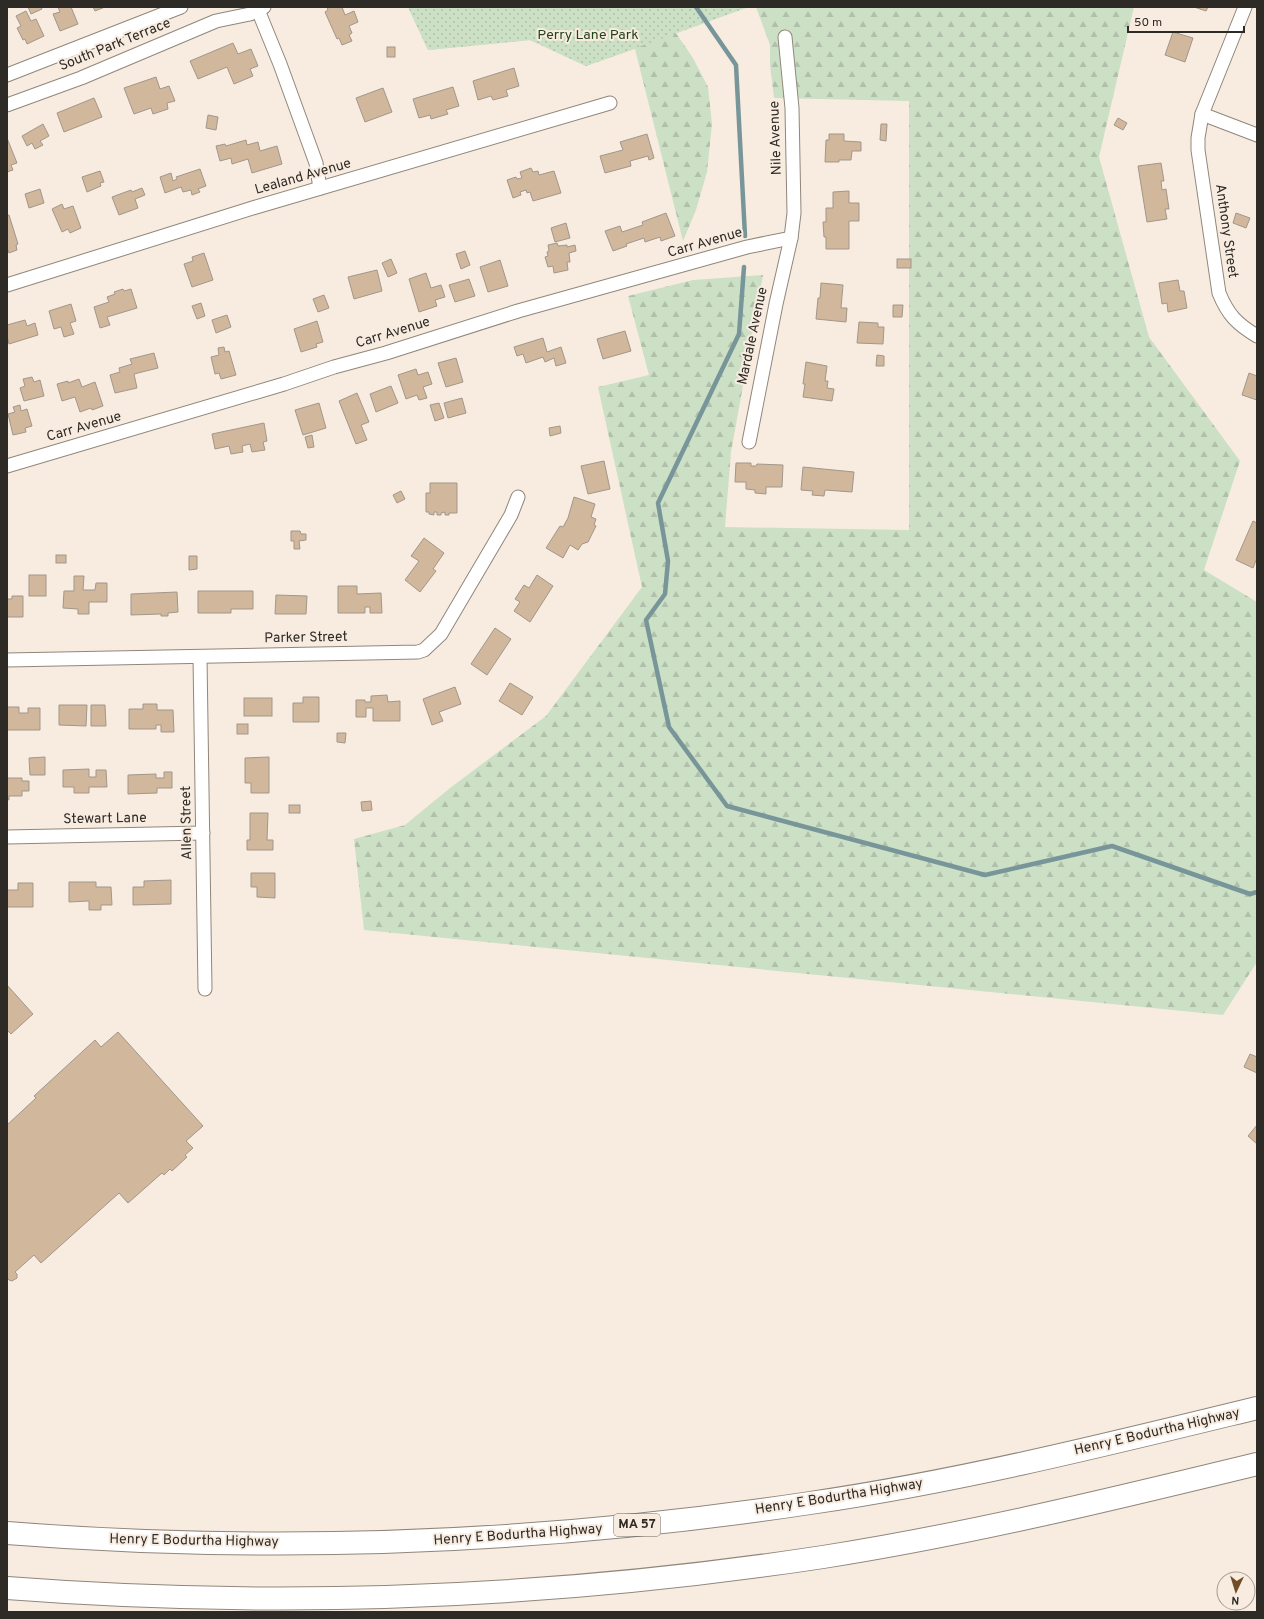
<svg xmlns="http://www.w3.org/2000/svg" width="1264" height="1619" viewBox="0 0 1264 1619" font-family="Overpass,sans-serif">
  <defs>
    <pattern id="forest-firs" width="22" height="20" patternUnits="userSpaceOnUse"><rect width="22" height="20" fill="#cce0c6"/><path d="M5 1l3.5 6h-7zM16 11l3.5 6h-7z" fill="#b0c0aa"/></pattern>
    <pattern id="park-dots" width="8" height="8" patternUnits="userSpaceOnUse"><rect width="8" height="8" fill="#cce0c6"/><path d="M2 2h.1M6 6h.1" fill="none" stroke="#b0c0aa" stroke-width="1.8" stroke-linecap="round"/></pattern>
  </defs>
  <rect width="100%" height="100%" fill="#f8ece0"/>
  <g fill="url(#forest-firs)">
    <polygon points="408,7 658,7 693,58 708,87 712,124 707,172 696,210 683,241 635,49 586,66 530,40 428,50"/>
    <polygon points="756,7 1134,7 1099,157 1149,337 1240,461 1204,570 1257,602 1257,962 1223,1015 364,930 354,839 405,825 450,788 546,716 642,587 598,387 649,375 628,296 693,280 763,275 731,452 725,527 909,530 909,101 774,98 770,65 770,45"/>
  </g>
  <polygon fill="url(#park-dots)" points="408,7 749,7 586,66 530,40 428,50"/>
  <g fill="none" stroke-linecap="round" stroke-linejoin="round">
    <g stroke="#789699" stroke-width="4.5">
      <polyline points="696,7 736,65 745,236"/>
      <polyline points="744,267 739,334 658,503 668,561 665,594 646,620 669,727 727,806 985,875 1112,846 1250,894 1257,892"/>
    </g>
  </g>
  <g fill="#d1b79b" stroke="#a1978b">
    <polygon points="28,7 41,7 42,9 31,14"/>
    <polygon points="58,7 71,7 78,24 60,31 53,14 60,12"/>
    <polygon points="93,7 105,7 95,11"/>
    <polygon points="327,7 342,7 345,15 354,11 358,22 349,26 352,33 349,35 352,41 342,45 339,38 337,39 325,12 328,10"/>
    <polygon points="1194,7 1208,7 1206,11"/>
    <polygon points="26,11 31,21 36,19 44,36 27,44 25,39 23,40 17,28 21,26 16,16"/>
    <polygon points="1173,32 1193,38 1185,62 1165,55"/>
    <polygon points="233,43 238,54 251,49 258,66 250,69 253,76 234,84 227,67 198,79 190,61"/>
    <rect x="387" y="47" width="8" height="10"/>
    <polygon points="514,68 519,86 506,90 508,96 493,100 491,96 478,100 473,81"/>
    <polygon points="156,77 160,89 169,86 175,101 167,103 168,109 153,114 151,108 134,114 124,88"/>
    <polygon points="453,87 459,106 446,110 448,114 431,119 430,115 419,118 413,99"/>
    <polygon points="383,88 392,112 365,122 356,98"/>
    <polygon points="94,98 102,117 64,132 57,113"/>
    <polygon points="208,115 218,117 216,130 206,128"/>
    <polygon points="1118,118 1127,123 1123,130 1114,125"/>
    <polygon points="43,124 49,136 40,141 43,145 35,149 32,143 27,146 22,136"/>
    <polygon points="881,124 887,124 886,141 880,140"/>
    <polygon points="647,134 654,158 649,160 648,156 630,161 631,166 605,173 600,156 623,150 620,142"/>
    <polygon points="829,134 844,134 844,141 861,142 861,151 852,151 851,160 839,160 839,162 825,162 826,140 829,140"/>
    <polygon points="7,138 17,163 11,165 13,170 7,172"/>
    <polygon points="246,140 247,145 258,142 260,151 277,146 282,164 252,173 248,159 232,164 231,158 220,161 216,146 225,144 226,146"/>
    <polygon points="1161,163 1164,181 1161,181 1162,190 1166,189 1169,209 1165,209 1167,219 1147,222 1138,166"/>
    <polygon points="531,168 533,172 538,171 539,175 554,171 561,193 533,201 530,192 527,193 526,190 520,192 521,195 513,198 507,180 516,177 517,179 522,178 520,172"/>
    <polygon points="200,169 206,186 198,189 200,192 192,195 191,190 183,192 181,187 165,193 160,177 171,173 173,181 177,179 176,177"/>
    <polygon points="100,171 104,182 100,183 101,186 87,192 82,177"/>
    <polygon points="142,188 145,195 135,199 138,208 119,215 112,197 131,190 132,192"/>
    <polygon points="40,189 44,203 29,208 25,194"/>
    <polygon points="849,191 849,203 859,203 859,221 849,221 849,249 826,249 826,237 824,237 823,222 826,222 826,208 833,208 833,192"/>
    <polygon points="62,204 64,209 73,206 81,228 70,233 68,229 62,232 52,209"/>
    <polygon points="666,213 675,236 661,241 660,237 645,242 644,238 626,244 627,246 613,251 605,231 620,226 622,232 643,225 642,222"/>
    <polygon points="1236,213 1250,218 1246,228 1233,223"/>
    <polygon points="7,215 9,215 18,244 16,245 17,250 9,253 7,248"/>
    <polygon points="566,223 570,238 555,242 551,228"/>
    <polygon points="557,243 558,246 567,245 567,247 575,245 576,251 569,253 570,262 567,262 568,270 554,273 553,266 548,267 545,257 548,256 547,252 549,251 548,245"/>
    <polygon points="465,251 470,265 461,269 456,254"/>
    <polygon points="204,253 213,280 192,287 184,264 193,261 192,257"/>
    <polygon points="391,259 397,273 388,277 382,263"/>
    <rect x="897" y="259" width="14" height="9"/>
    <polygon points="500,260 508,286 488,292 480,267"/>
    <polygon points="377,270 382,291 354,299 348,277"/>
    <polygon points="426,273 431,288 441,285 445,297 435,300 437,306 419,312 409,279"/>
    <polygon points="469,279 475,296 455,302 449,285"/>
    <polygon points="1178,280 1180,291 1184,291 1187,308 1168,312 1167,303 1162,304 1159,283"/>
    <polygon points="821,283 843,285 841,308 847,308 846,322 816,319 818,298 820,298"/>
    <polygon points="123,289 124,291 131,289 137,308 107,317 110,325 100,328 94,307 109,302 107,297 115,294 114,292"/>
    <polygon points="324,295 329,308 318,312 313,299"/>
    <polygon points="201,303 205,316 197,319 192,306"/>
    <polygon points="71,304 76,321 70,323 74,334 64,337 61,327 54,329 49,311"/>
    <polygon points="893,305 903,305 902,317 893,317"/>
    <polygon points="227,315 231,327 216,333 212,320"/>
    <polygon points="25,320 27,326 35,323 38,335 9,344 7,336 7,325"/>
    <polygon points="317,321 323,342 316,344 317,347 301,352 294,329"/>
    <polygon points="859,322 878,323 878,327 884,327 883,344 857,343"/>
    <polygon points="625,331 631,351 603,359 597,339"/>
    <polygon points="543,338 547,352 561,347 566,363 556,366 554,358 545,362 543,357 526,363 523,354 517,356 514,347"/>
    <polygon points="224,347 225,352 229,351 236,375 221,379 219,373 215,374 211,357 219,355 218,348"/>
    <polygon points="154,353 158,368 134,374 137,388 115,393 110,375 120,372 119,368 132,364 130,359"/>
    <polygon points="877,355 884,356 884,366 876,366"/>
    <polygon points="456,358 463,382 446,387 438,363"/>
    <polygon points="806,362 827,366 825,381 828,381 827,388 834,389 832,401 803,397 805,384 803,384"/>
    <polygon points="416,369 418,375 428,372 432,384 423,387 427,398 419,400 417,395 406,399 398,375"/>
    <polygon points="1249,373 1257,376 1257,400 1242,395"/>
    <polygon points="32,377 34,382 40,380 44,396 24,401 20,388 25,386 23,379"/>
    <polygon points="79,379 82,387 95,382 103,406 92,410 91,408 80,412 75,397 62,401 57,384 68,381 68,383"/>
    <polygon points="391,386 398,403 376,412 370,394"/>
    <polygon points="357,393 369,422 361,425 367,440 356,444 339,401"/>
    <polygon points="462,398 466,413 448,418 444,403"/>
    <polygon points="319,403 326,428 303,435 295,410"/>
    <polygon points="439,403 444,418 435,421 430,405"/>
    <polygon points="20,405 21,411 27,409 32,426 25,428 26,432 13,435 8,414 15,412 13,407"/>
    <polygon points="264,423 267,441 263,442 265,450 252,452 250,444 242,446 243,452 231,454 229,446 215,449 212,434"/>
    <polygon points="560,426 561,433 550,436 549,428"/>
    <polygon points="312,435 314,447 308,448 305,437"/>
    <polygon points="604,461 610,489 588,494 581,466"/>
    <polygon points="736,463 751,463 751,466 756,466 757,464 783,465 782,487 766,487 766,494 755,493 755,490 746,489 746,482 735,482"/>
    <polygon points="803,467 854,472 852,492 825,490 824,496 812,495 813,491 801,490"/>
    <polygon points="430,483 457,483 457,513 449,513 449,515 445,515 445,512 441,513 441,515 437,515 437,512 434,512 434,515 429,514 429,512 426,512 426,493 430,493"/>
    <polygon points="401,491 405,499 397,503 393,495"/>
    <polygon points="574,497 595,504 591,517 596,519 594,525 596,526 588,542 582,544 578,550 570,545 563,558 546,548 560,526 563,527 568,518"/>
    <polygon points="1253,521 1257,523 1257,558 1253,568 1236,560"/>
    <polygon points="291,531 300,531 301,534 306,534 306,540 299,541 300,549 294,549 294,541 291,541"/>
    <polygon points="424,538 444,553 433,569 436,571 420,592 405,580 419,561 411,556"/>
    <rect x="56" y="555" width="10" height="8"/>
    <polygon points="189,556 197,556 197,569 189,570"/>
    <rect x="29" y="575" width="17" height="21"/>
    <polygon points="537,575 553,586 530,622 514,611 520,602 515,599 524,585 529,588"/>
    <polygon points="74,576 84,576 83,590 95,590 96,583 107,583 107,602 89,602 89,614 78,614 78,609 63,608 64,591 74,591"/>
    <polygon points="338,586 357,586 357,594 381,593 382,613 370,613 370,607 365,607 365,613 338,613"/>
    <polygon points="198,591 253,591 253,609 231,609 231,613 198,613"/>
    <polygon points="177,592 178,612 168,613 168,616 161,616 161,614 131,615 131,594"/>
    <polygon points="276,595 307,596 306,614 275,614"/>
    <polygon points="12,596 23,596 23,617 7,617 7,599 12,599"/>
    <polygon points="495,628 511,639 487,675 471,664"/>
    <polygon points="510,683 533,697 522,715 499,701"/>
    <polygon points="455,687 461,704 439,712 443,721 432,725 423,699"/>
    <polygon points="387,695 388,702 400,701 400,721 373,721 373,708 366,708 366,717 356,717 356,700 365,700 365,702 371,702 371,696"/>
    <polygon points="303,697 319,697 319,722 293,722 293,703 303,703"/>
    <rect x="244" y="698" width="28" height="18"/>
    <polygon points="143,704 157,704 157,710 173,710 174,732 161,732 161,725 156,725 156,729 129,729 129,709 143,709"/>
    <polygon points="59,705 87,705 86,726 59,725"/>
    <polygon points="91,705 105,705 106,726 91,726"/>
    <polygon points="7,707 19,707 19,713 28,713 28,708 40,708 40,730 7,730"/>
    <rect x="237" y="724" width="11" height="10"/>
    <polygon points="337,733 346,733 345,743 337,742"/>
    <polygon points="45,757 45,775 30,775 29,758"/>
    <polygon points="269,757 269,793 251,793 251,783 245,783 245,758"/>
    <polygon points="89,769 89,777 96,777 96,770 106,770 107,787 89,787 89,793 74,793 74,787 63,787 63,770"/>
    <polygon points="164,772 172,772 172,788 157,788 157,793 128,794 128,775 156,774 156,778 164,778"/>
    <polygon points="7,778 22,778 22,781 29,781 29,791 22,791 22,796 9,796 9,800 7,799"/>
    <polygon points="371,801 372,810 362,811 361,802"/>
    <rect x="289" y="805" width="11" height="8"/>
    <polygon points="250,813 268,813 267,840 273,840 273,850 247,850 247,840 250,840"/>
    <polygon points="251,873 275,873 275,898 257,897 257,887 251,887"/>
    <polygon points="171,880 171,904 133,905 133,887 144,887 144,881"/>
    <polygon points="69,882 96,882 96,887 111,887 112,905 101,905 101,910 89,910 89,901 69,902"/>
    <polygon points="18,883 33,883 33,907 7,907 7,890 18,890"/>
    <polygon points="7,985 33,1014 11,1034 7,1030"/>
    <polygon points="118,1032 203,1126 186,1141 193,1148 185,1155 187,1157 172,1171 170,1169 164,1175 162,1173 128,1203 119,1193 41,1263 34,1255 15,1272 17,1274 17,1278 12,1281 9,1280 7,1277 7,1125 36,1098 34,1096 95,1040 101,1047"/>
    <polygon points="1250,1054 1257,1057 1257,1073 1244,1067"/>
    <polygon points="1257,1125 1257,1144 1248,1136"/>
  </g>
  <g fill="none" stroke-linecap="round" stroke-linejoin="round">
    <g stroke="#90867b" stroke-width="15">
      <g id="minor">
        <path d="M1245 7 1202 114 1198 138V150L1219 293C1228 315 1237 324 1257 336"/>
        <polyline points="258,10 280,64 316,163 320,188"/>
        <polyline points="7,75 181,7"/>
        <polyline points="7,105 81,78 216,21 250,14 264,7"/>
        <polyline points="1202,114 1257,135"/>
        <polyline points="7,285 256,207 610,103"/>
        <polyline points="749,442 776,304 791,238 794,213 792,108 785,37"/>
        <polyline points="7,466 284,384 334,367 386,353 518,311 747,247 791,238"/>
        <polyline points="200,657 205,989"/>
        <polyline points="7,660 418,652 424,650 441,634 511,515 518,497"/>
        <polyline points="7,837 203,833"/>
      </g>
    </g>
    <g stroke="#90867b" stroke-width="24">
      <g id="motorway">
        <path d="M7 1533C275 1554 545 1543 810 1503 961 1481 1109 1444 1257 1408"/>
        <path d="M7 1588C279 1609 553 1598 823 1557 969 1534 1113 1499 1257 1464"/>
      </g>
    </g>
    <use href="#minor" stroke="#fff" stroke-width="13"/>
    <use href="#motorway" stroke="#fff" stroke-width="22"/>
  </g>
  <g text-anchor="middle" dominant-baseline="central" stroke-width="4" stroke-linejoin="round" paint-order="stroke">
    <rect fill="#f8ece0" stroke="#6b645d" stroke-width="1" x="614" y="1514" width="46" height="22" rx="3"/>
    <g font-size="13" font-weight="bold" fill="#2e2a25">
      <text x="637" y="1525">MA 57</text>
    </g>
    <g font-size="14" fill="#234319" stroke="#f8ece0">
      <text x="588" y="35">Perry Lane Park</text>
    </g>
    <g font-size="14" fill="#2e2a25" stroke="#f8ece0">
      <text transform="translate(115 45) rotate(-22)">South Park Terrace</text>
      <text transform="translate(776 138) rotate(-92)">Nile Avenue</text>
      <text transform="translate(303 177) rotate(-16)">Lealand Avenue</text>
      <text transform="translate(1226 231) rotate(82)">Anthony Street</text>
      <text transform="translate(705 243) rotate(-16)">Carr Avenue</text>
      <text transform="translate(393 333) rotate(-17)">Carr Avenue</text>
      <text transform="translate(753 336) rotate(-78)">Mardale Avenue</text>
      <text transform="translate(84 427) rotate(-16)">Carr Avenue</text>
      <text transform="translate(306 638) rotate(-1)">Parker Street</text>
      <text transform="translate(105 819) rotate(-1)">Stewart Lane</text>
      <text transform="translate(187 823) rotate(-91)">Allen Street</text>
      <text transform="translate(1157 1432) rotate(-13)">Henry E Bodurtha Highway</text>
      <text transform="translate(839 1497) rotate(-9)">Henry E Bodurtha Highway</text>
      <text transform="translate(518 1535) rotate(-4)">Henry E Bodurtha Highway</text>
      <text transform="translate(194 1541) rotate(1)">Henry E Bodurtha Highway</text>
    </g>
  </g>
  <rect width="1264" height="1619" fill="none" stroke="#2e2a25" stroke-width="16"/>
  <g transform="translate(1236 1591) rotate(184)"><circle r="19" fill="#f8ece0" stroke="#a79e95"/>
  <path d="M0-3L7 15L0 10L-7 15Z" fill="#714e27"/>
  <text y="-6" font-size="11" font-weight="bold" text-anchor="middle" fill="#2e2a25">N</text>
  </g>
  <path d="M1128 26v6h116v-6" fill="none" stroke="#2e2a25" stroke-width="2"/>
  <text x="1134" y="26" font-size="12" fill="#2e2a25" stroke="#f8ece0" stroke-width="3" paint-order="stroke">50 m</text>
</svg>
